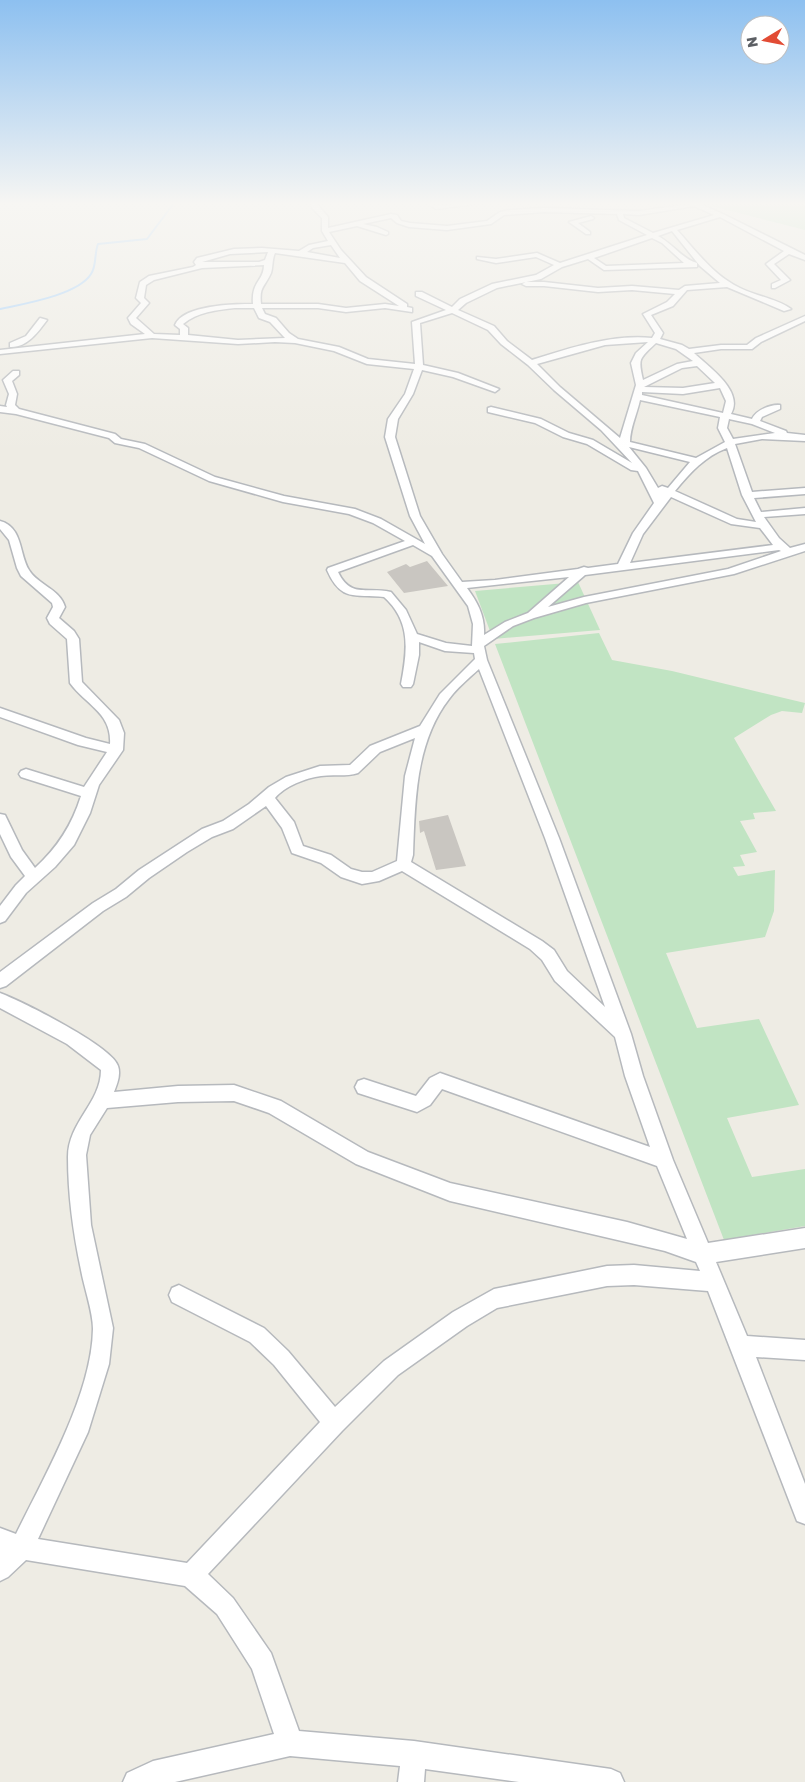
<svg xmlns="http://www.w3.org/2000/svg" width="805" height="1782" viewBox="0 0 805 1782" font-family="'Golos Text',sans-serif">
  <rect width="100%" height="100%" fill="#eeece4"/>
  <g fill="#c1e4c3">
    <polygon points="700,203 805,203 805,230"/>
    <polygon points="578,582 600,630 493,639 475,591"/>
    <polygon points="599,633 612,660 672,671 805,703 802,713 782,711 771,715 734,738 776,811 753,813 755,819 740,821 757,852 740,855 745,866 733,867 738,876 775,870 774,911 765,937 666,953 697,1028 759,1019 799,1105 727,1118 752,1177 805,1169 805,1226 724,1240 495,644"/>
  </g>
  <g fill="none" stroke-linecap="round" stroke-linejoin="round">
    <path stroke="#a6d1fb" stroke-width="2" d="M0 309C23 304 78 295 91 274 97 265 94 254 98 244L147 239 174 203"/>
  </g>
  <g fill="#c9c6c1">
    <polygon points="427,561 448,586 404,593 387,572 406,564 410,567"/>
    <polygon points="448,815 466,866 436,870 424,831 420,833 419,821"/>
  </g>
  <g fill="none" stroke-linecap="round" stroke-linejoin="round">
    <g stroke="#b6b9bd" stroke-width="3">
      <g id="minor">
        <path d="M310 203H316L328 217V228L391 214 397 215 401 221 410 223 447 226 487 221 500 212 510 210 544 208 639 211 698 203 723 214 805 255V260L789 254 774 264 790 280 775 288H772V284L781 280 766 264 784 251 720 217 677 230C697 252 713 275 740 288 756 296 778 299 791 309L784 311 727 287 687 290 673 306 651 315 663 333 660 339 682 345 689 349 721 345H747L756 338 805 316V321L761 342 752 349H721L694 353C710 368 744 391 731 414L752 419C756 410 771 404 780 405V409L762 417 760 421 786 431 787 433 805 435V441L762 439 735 444 752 492 805 488V494L754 498 761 512 805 508V514L764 517 779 538 790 548 805 544V551L734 574 586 603 534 618 513 626 484 646 487 660 559 838 631 1034 643 1076 673 1160 708 1243 805 1228V1248L716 1262 747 1336 805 1340V1360L756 1357 805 1484V1524L797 1521 708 1291 634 1285 607 1286 497 1308 467 1326 398 1375 342 1431 208 1574 233 1598 271 1653 299 1731 414 1741 611 1769 620 1773 624 1782H519L425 1769 424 1782H398L400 1766 290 1756 175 1782H123L127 1773 153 1761 274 1734 252 1669 217 1614 185 1586 26 1560 8 1577 0 1581V1528L16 1534C44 1477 92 1394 93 1329 93 1312 84 1287 81 1270 73 1232 68 1195 68 1157 68 1122 101 1103 101 1070L67 1044 0 1008V993C21 1001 112 1046 118 1066 121 1075 117 1084 114 1092L178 1086 234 1085 281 1101 368 1152 450 1183 627 1222 687 1239 657 1166 442 1089 430 1105 417 1112 358 1093 355 1087 358 1081 364 1079 416 1096 430 1078 440 1073 650 1147 625 1076 615 1037 555 981 542 960 530 949 402 871 379 881 362 884 341 877 321 863 292 853 282 828 266 806 233 829 212 837 187 852 149 878 126 897 103 911 6 986 0 988V972L93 903 116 889 139 870 202 829 223 821 249 804 269 787 286 777 320 766 350 765 370 746 420 726 440 694 475 659 474 653 445 651 419 642V655L413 684 411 687H403L401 684C407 652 412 622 384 597 354 594 341 602 327 570L328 568 405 541 373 523 349 514 283 502 209 481 139 448 115 443 109 438 16 414 0 412V406L7 407 6 405 9 394 3 380 13 371H19V375L12 381 17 394 15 405 19 409 115 434 121 439 145 444 215 477 284 496 355 509 381 519 425 544 410 516 385 437 388 419 405 394 414 369 367 364 334 351 295 343 275 342 238 344 152 338 0 354V350L145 334 131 324 128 318 141 303 136 298 140 282 149 276 193 267 196 265 194 262 197 258 234 249 262 248 299 251 309 245 328 241 322 231V218L313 209ZM694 206 714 215 653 233 624 218 623 214 639 215ZM544 212 617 214 619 220 647 235 560 263 537 253 496 259 477 257V259L496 263 536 257 554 265 536 275 492 284 460 299 452 307 422 292H416V296L446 310 412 322 415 364 368 359 339 347 298 339 289 333 276 318 265 314 262 308H318L346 312 385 308 412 312V308L407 307V304L366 277 341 250 329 232 357 226 386 235 388 234V232L377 227 363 224 391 218 397 223 409 227 447 230 491 224 504 215ZM672 231 700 266 720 283 685 286 679 290 632 286 598 288 544 282H526L522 284 526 286H544L598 292 632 290 675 294 667 302 643 314 655 333 652 338C612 334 570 348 532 360L507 341 494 326 458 310 466 303 497 288 541 279 562 267 588 259 604 270 697 267V263C682 259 672 243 658 236ZM652 238 662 243 684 263 606 266 594 258ZM331 245 340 258 307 252 313 248ZM268 252 265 260 259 262H202L230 254ZM275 253 345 263 360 281 399 306 385 304 346 308 318 304H261C259 286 265 287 271 273 273 267 272 259 275 253ZM264 265C264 281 251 281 253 304 235 304 183 305 175 325L180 329V335L154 334 136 318 149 303 144 298 146 285 154 280 202 268ZM235 308H254L259 318 270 322 285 338 238 340 188 335V328L183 324C197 312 217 310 235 308ZM452 313 488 330 501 344 528 365 554 390 601 430 632 463 593 440 569 433 541 419 491 407 488 408V412L535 423 563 437 587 444 631 470 638 471 654 503 633 533 618 564 588 568 584 567 578 569 495 580 462 582 442 554 420 516 395 437 398 419 413 394 422 370 453 377 495 392 499 389 458 373 423 365 420 323ZM648 342 636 353 631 363 636 385 620 438 560 387 537 364 605 345ZM656 343 676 349 693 361 677 364 643 380C638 358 639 359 656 343ZM697 366 715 383 683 388 644 387 682 368ZM720 388 726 401 723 413 642 395V392L683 394ZM640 400 720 417 718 428 725 442 696 458 630 442C630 428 637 414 640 400ZM729 419 752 424 775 433 733 439 727 428ZM629 447 690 462 668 488 662 486 658 488 646 468ZM727 448 742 495 756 522 737 519 675 491C690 473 705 456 727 448ZM671 497 731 524 760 528 773 545 630 563 643 534ZM413 545 432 556 468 606 473 624 472 646 446 643 417 634 406 610 391 592C367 586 351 599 338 572ZM779 550 781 551 728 569 584 597 548 607 585 575ZM569 577 528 613 505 622 484 635C485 616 478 603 467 588ZM479 669 545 838 605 1007 567 971 554 950 542 941 411 862 413 855C415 803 415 743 449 699 457 688 468 679 479 669ZM415 738 405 776 397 861 372 872H362L351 869 331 855 303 846 294 822 275 798C285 786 306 778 321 776 333 774 346 777 358 773L380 752ZM234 1101 269 1113 356 1164 450 1201 665 1251 696 1262 700 1271 634 1265 607 1266 494 1289 453 1312 384 1361 335 1407 288 1351 264 1328 179 1285 172 1288 169 1295 172 1302 250 1342 274 1365 320 1422 187 1563 38 1539 88 1432 109 1364 113 1328 91 1225 86 1155 90 1135 107 1108 178 1102Z"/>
        <polygon points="427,203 437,205 481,203 436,209"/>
        <polygon points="591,216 594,218 593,219 578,223 590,232 590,234 586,234 569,222"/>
        <path d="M40 318 47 320C38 332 27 348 10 347V343L26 336Z"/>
        <path d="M0 521C23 527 19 554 29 570 38 585 60 589 65 607L59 618 74 631 79 639 82 682 119 720 124 733 123 750 99 785 90 813 74 845 55 867 26 893 5 921 0 923V906L16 885 25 876 11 857 0 834V814L5 815 22 850 35 868C58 847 72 825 81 796L21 777 19 774 21 771 26 769 84 787 107 752 78 745 0 717V708L86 738 110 744C112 713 86 705 70 683L67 639 50 624 47 618 53 607 52 603 21 576 17 568 9 540 0 529Z"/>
      </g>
    </g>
    <use href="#minor" fill="#fff" fill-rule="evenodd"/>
  </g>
  <linearGradient id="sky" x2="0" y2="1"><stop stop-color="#8dc0f0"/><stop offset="0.45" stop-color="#f7f6f3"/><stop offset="1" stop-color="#f7f6f3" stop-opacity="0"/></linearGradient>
  <rect width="805" height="453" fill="url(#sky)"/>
  <g transform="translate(765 40) rotate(260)"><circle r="24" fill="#ffffff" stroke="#bebfc1"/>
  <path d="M0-4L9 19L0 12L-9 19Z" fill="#e24c35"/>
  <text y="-8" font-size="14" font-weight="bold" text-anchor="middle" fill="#5c5f64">N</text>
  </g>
</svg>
